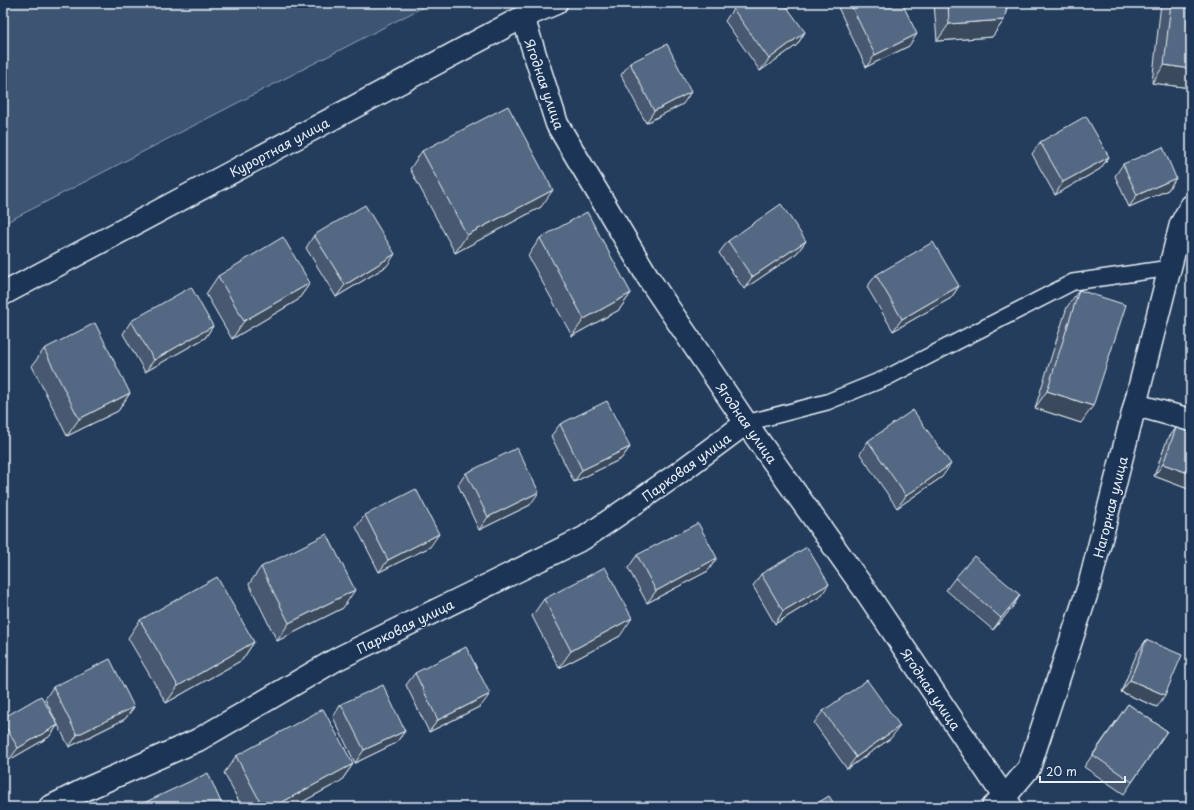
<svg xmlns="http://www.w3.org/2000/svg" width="1194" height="810" viewBox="0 0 1194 810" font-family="'Playpen Sans',sans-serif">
  <rect width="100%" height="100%" fill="#253d5d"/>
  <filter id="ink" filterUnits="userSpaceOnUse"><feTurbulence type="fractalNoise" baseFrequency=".025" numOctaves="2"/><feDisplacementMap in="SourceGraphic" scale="8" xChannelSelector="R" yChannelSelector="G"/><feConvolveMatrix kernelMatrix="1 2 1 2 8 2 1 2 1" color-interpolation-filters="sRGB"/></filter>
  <g filter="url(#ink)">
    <polygon fill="#3e5472" stroke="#93a2b5" points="3,3 431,3 3,224"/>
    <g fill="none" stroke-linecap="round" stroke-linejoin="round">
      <g stroke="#e8f1f8" stroke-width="18">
        <polyline id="lane" points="746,423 827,402 886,378 1073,282 1170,268"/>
      </g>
      <g stroke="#e8f1f8" stroke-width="25">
        <g id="street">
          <polyline points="523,17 557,124 649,279 746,423 867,593 1011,807"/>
          <polyline points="1136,405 1191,420"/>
          <polyline points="50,807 84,790 198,740 337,659 584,538 676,475 746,423"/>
          <polyline points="993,807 1004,798 1029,768 1089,586 1181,224 1191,206"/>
        </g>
      </g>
      <g stroke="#e8f1f8" stroke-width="25">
        <polyline id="secondary" points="3,294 523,17 556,3"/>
      </g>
      <use href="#lane" stroke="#1d3557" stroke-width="15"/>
      <use href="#street" stroke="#1d3557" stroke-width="22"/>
      <use href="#secondary" stroke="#1d3557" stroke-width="22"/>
    </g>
    <g fill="#475970" stroke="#e8f1f8">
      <polygon points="836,3 902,3 909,46 866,67"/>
      <polygon points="934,3 1008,3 1004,20 992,37 937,41"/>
      <polygon points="1161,3 1191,3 1191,88 1152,83"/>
      <polygon points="733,9 805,32 797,45 760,71 725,21"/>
      <polygon points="630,63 683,104 646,123 621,75"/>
      <polygon points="1040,142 1109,157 1100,169 1055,195 1032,154"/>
      <polygon points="422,151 541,207 455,253 410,169"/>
      <polygon points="1123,164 1176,178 1168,190 1129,207 1115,176"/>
      <polygon points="314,235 387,266 336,297 306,248"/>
      <polygon points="540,238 631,293 619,310 572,336 528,256"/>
      <polygon points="728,241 806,241 797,253 744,289 719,253"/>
      <polygon points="876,275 959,286 951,298 893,331 867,287"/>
      <polygon points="218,276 310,283 298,300 232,339 206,294"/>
      <polygon points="1079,290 1081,423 1035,408 1067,307"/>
      <polygon points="131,321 213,326 205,338 145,372 123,334"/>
      <polygon points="44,349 130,393 118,411 67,436 32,366"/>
      <polygon points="560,424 630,447 621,459 574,482 551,436"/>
      <polygon points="1176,428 1191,433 1191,490 1154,476 1167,440"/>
      <polygon points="868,441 942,477 897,508 860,454"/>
      <polygon points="466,473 530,505 479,530 458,485"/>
      <polygon points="365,515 430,547 379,572 356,527"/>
      <polygon points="637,555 708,571 647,603 628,568"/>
      <polygon points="261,567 343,608 277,641 249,584"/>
      <polygon points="761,574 821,596 775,624 753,586"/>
      <polygon points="955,578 1020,595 1012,608 993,630 946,590"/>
      <polygon points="544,599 620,636 559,668 532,616"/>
      <polygon points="140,620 254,642 242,660 166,703 128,638"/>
      <polygon points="1146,640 1157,707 1121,692 1137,653"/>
      <polygon points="415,673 481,706 429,732 406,685"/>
      <polygon points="53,687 134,707 125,719 69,747 58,725 49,737 9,760 3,749 3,718 58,725 45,699"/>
      <polygon points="341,704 405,731 396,743 355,763 333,717"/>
      <polygon points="1128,704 1167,731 1124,794 1084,767"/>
      <polygon points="823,711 891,738 847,769 814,723"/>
      <polygon points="236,756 353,764 341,781 293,807 242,807 224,773"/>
    </g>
    <g fill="#3a485b" stroke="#e8f1f8">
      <polygon points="1004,20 992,37 937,41 949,24"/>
      <polygon points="805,32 797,45 760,71 769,59"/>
      <polygon points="917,34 909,46 866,67 875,55"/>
      <polygon points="1164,65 1191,69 1191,88 1152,83"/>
      <polygon points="691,92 683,104 646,123 654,111"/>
      <polygon points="1109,157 1100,169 1055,195 1063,182"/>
      <polygon points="1176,178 1168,190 1129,207 1137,195"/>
      <polygon points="553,190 541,207 455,253 467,235"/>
      <polygon points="806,241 797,253 744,289 752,277"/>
      <polygon points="395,254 387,266 336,297 345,285"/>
      <polygon points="310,283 298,300 232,339 244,321"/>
      <polygon points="959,286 951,298 893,331 902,319"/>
      <polygon points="631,293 619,310 572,336 584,319"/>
      <polygon points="213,326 205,338 145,372 154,360"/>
      <polygon points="1047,391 1093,406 1081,423 1035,408"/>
      <polygon points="130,393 118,411 67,436 79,419"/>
      <polygon points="630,447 621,459 574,482 582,470"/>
      <polygon points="951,464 942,477 897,508 906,496"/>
      <polygon points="1163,464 1191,474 1191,490 1154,476"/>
      <polygon points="539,492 530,505 479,530 488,517"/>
      <polygon points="439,534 430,547 379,572 388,560"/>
      <polygon points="717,558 708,571 647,603 656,591"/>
      <polygon points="829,584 821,596 775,624 783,611"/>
      <polygon points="355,590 343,608 277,641 289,623"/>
      <polygon points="1020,595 1012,608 993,630 1001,618"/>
      <polygon points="632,618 620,636 559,668 571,651"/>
      <polygon points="254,642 242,660 166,703 178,686"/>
      <polygon points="1130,680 1165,695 1157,707 1121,692"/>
      <polygon points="490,694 481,706 429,732 438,720"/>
      <polygon points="134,707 125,719 69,747 77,735"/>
      <polygon points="58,725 49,737 9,760 18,748"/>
      <polygon points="900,726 891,738 847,769 856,757"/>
      <polygon points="405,731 396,743 355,763 364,750"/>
      <polygon points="353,764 341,781 293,807 273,807"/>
    </g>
    <g fill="#536782" stroke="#e8f1f8">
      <polygon points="741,3 784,3 805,32 769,59 733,9"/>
      <polygon points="850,3 902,3 917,34 875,55"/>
      <polygon points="948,3 1008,3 1004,20 949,24"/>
      <polygon points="1171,3 1191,3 1191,69 1164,65"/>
      <polygon points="667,44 691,92 654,111 630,63"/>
      <polygon points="508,106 553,190 467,235 422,151"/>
      <polygon points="1086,116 1109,157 1063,182 1040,142"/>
      <polygon points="1163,147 1176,178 1137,195 1123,164"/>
      <polygon points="781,204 806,241 752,277 728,241"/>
      <polygon points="365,205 395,254 345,285 314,235"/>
      <polygon points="587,212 631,293 584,319 540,238"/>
      <polygon points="283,237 310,283 244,321 218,276"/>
      <polygon points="933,242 959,286 902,319 876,275"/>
      <polygon points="191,287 213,326 154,360 131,321"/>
      <polygon points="1079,290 1126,305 1093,406 1047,391"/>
      <polygon points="95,323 130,393 79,419 44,349"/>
      <polygon points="607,401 630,447 582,470 560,424"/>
      <polygon points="913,410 951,464 906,496 868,441"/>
      <polygon points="1176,428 1191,433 1191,474 1163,464"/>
      <polygon points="517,448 539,492 488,517 466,473"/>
      <polygon points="416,489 439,534 388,560 365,515"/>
      <polygon points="698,523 717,558 656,591 637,555"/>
      <polygon points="327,534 355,590 289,623 261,567"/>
      <polygon points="807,547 829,584 783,611 761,574"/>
      <polygon points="974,556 1020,595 1001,618 955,578"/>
      <polygon points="605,567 632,618 571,651 544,599"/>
      <polygon points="217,577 254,642 178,686 140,620"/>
      <polygon points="1146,640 1182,655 1165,695 1130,680"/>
      <polygon points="466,647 490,694 438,720 415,673"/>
      <polygon points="110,659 134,707 77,735 53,687"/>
      <polygon points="867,680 900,726 856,757 823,711"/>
      <polygon points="383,685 405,731 364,750 341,704"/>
      <polygon points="41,696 58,725 18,748 3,722 3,718"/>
      <polygon points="1128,704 1167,731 1132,782 1093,755"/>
      <polygon points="323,709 353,764 273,807 263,807 236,756"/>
      <polygon points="208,773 223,807 135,807"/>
      <polygon points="829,796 836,807 811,807"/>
    </g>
  </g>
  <g text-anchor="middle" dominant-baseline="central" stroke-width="3" stroke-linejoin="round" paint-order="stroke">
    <g font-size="13" fill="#e8f1f8" stroke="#1d3557">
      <text transform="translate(545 84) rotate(71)">Ягодная улица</text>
      <text transform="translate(279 147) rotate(-28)">Курортная улица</text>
      <text transform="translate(747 423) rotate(55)">Ягодная улица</text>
      <text transform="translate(686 467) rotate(-36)">Парковая улица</text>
      <text transform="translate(1110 507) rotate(-76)">Нагорная улица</text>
      <text transform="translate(405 626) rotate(-26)">Парковая улица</text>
      <text transform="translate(931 689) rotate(56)">Ягодная улица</text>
    </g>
  </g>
  <rect width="1194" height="810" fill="none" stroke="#1d3557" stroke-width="16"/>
  <rect x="8" y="8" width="1178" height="794" fill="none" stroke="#e8f1f8" stroke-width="1.5" filter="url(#ink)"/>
  <path d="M1040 776v6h85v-6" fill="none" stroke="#e8f1f8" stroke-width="2"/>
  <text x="1046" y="776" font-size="12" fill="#e8f1f8" stroke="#1d3557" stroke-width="3" paint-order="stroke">20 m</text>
</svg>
